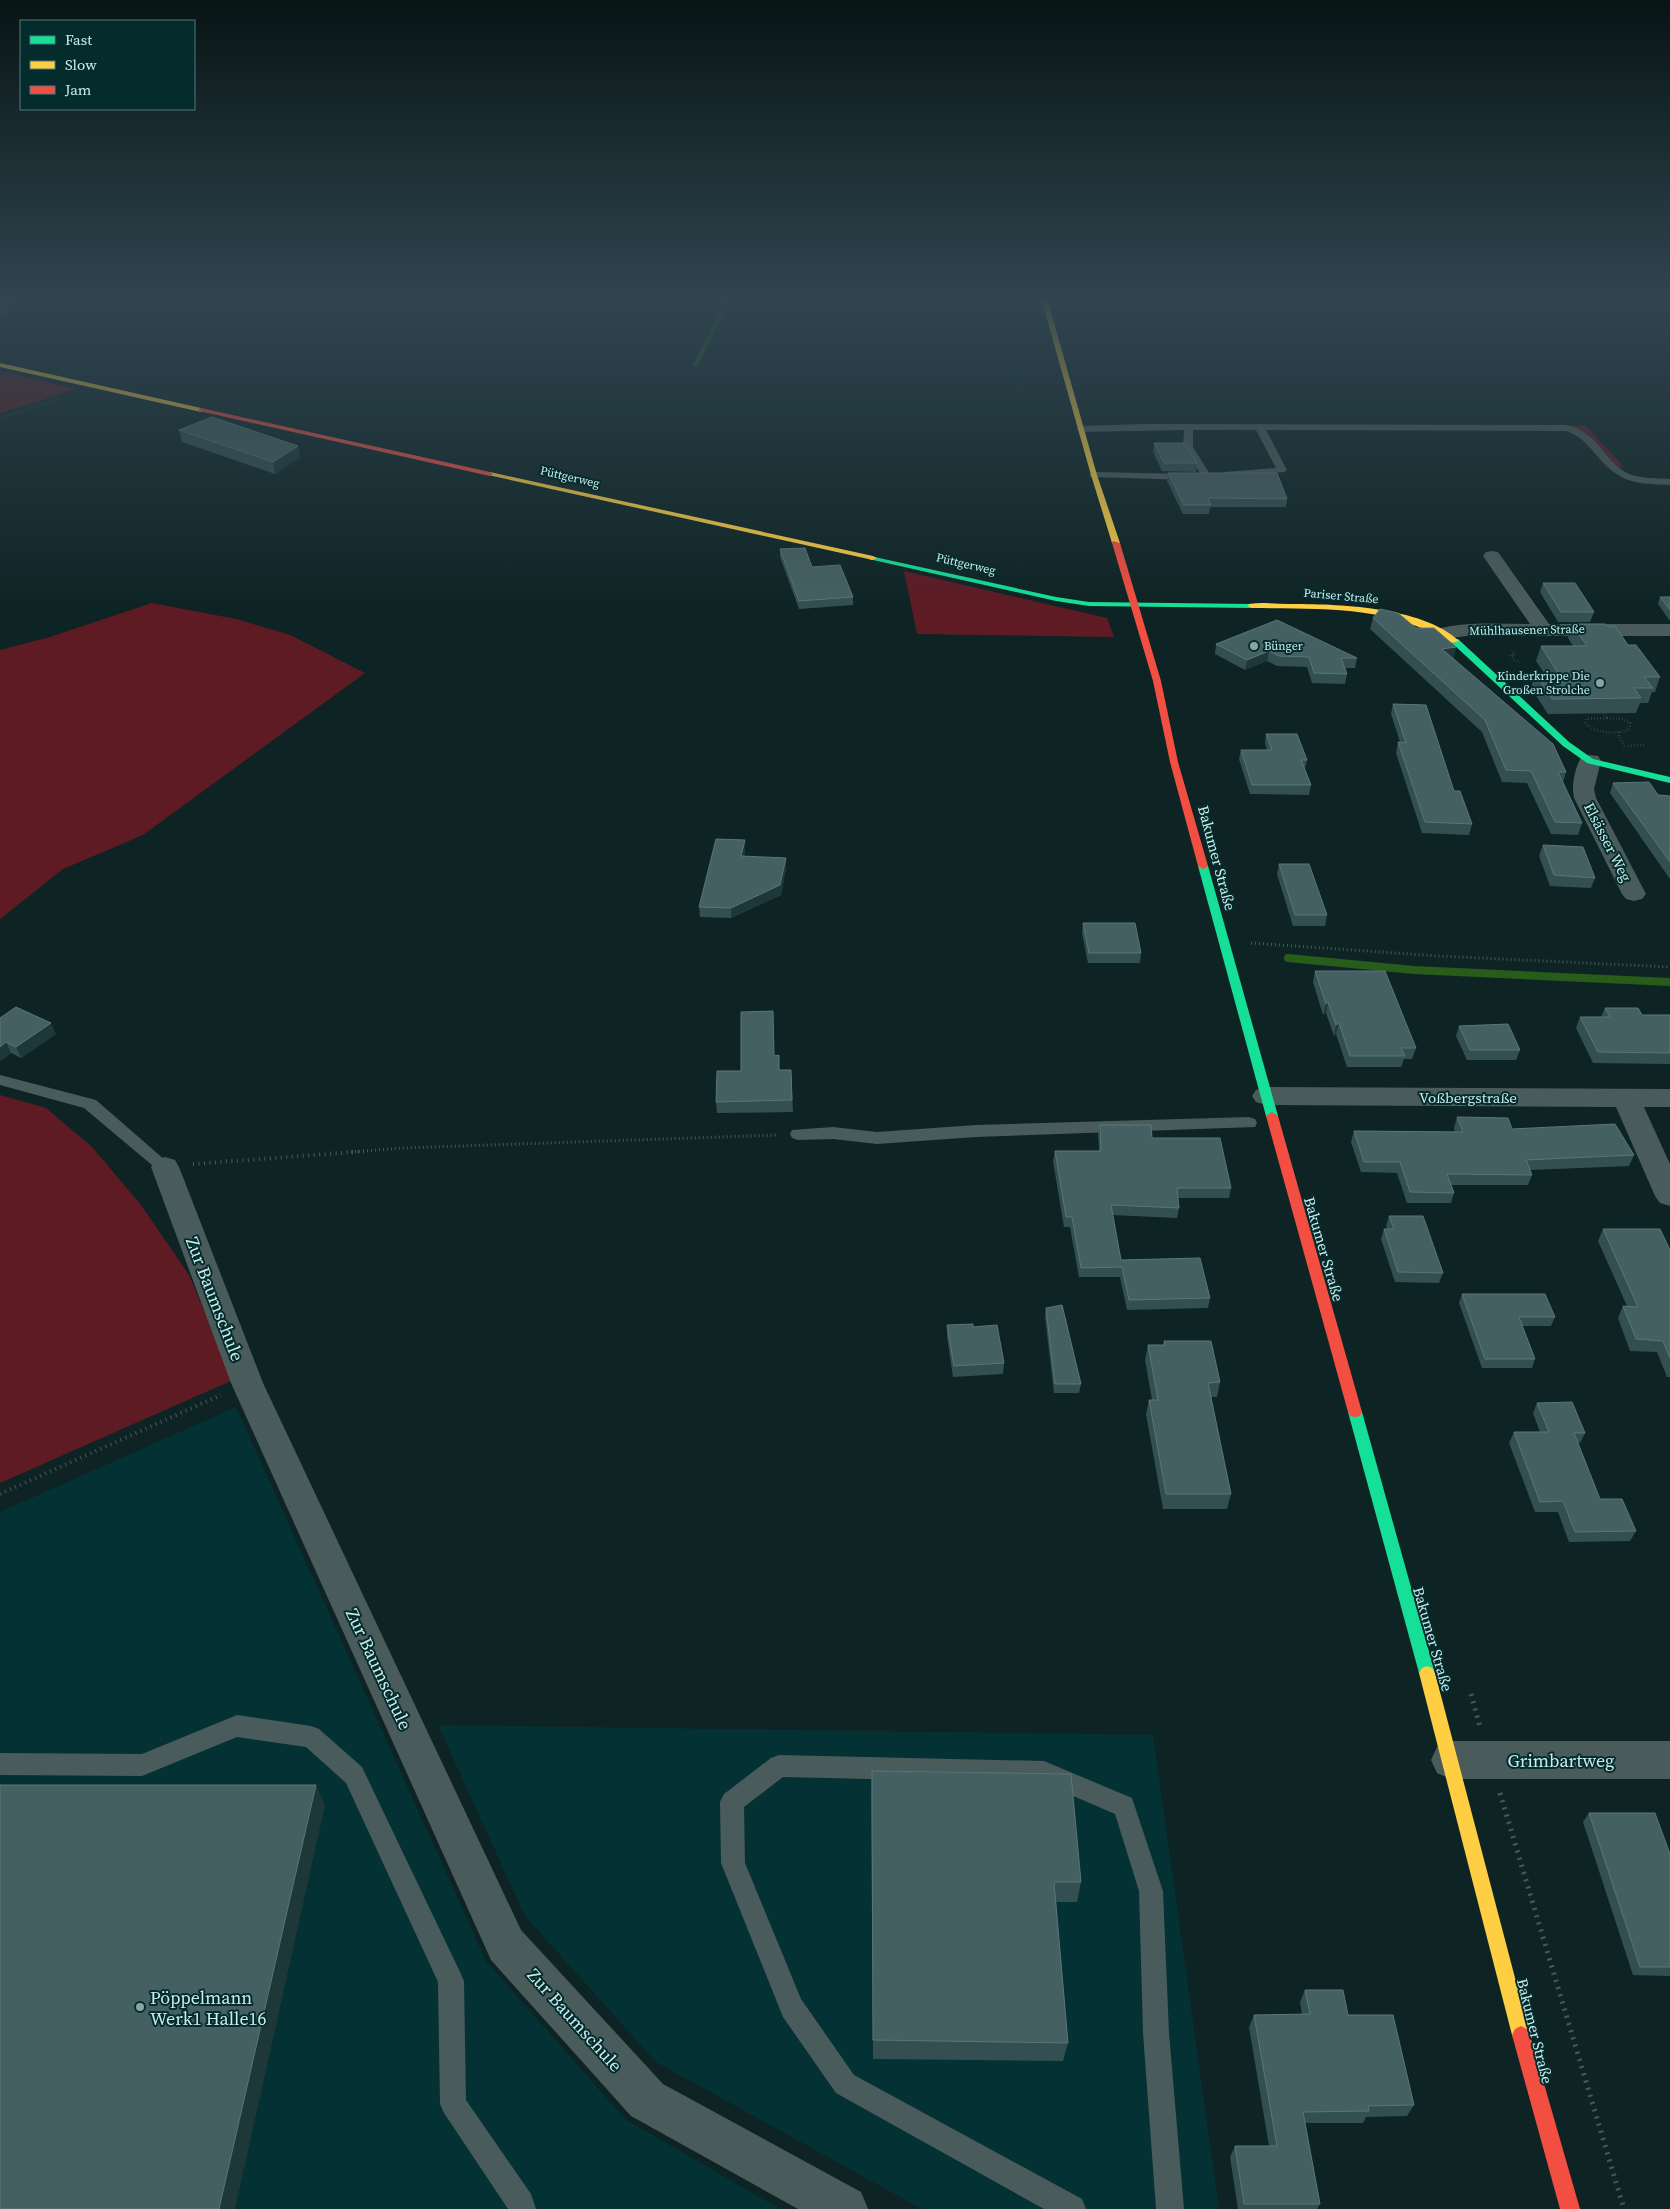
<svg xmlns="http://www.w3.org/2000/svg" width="1670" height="2209" viewBox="0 0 1670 2209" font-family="'Source Serif 4',serif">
  <rect width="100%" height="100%" fill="#0e2424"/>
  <g fill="#043133">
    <polygon points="236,1407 486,1961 625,2119 780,2209 0,2209 0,1512"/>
    <polygon points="438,1725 1153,1735 1219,2209 922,2209 656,2062 525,1916"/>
  </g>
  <g fill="#5e1b23">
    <polygon points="0,371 76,389 0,413"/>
    <polygon points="1551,425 1586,426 1624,467 1607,468 1579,436"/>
    <polygon points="904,571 1107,618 1114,637 917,634"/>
    <polygon points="152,603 236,619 290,635 365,673 143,835 63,869 0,919 0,650 50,637"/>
    <polygon points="0,1095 46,1108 92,1147 141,1205 189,1275 233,1380 0,1483"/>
  </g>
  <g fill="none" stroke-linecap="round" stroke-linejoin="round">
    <polyline stroke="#285c1a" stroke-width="5" points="696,364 729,298"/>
    <polyline stroke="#285c1a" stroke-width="8" points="1288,958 1414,970 1670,982"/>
    <polyline stroke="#485858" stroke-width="2" stroke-dasharray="0.5 2" stroke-linecap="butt" points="0,418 60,399"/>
    <g stroke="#485858" stroke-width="2.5" stroke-dasharray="0.5 2.5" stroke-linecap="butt">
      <polyline points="1513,652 1515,655 1510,655 1514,660 1520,662"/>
      <polyline points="1602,710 1607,718"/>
      <path d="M1607 718 1623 719 1630 723 1629 730C1614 734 1597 734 1585 723L1586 719Z"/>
      <polyline points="1619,732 1619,737 1625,747"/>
      <polyline points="1628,746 1645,745"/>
    </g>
    <g stroke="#485858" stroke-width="3" stroke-dasharray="1 3" stroke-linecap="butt">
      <polyline points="1251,943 1439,956 1670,967"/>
      <polyline points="351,1152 403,1148 778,1135"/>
    </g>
    <g stroke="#485858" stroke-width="4" stroke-dasharray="1 4.5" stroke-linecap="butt">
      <polyline points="193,1164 368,1151"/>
      <polyline points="0,1494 221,1395"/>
    </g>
    <g stroke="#485858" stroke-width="5" stroke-dasharray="2 5.5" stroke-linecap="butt">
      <polyline points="1471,1694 1480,1727"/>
      <polyline points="1500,1793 1624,2209"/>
    </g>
    <g fill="#4a5b5b" fill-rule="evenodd">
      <path d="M1146 424 1567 425C1600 434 1602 459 1627 473 1640 479 1656 478 1670 479V485C1654 484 1634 485 1620 476 1598 464 1591 439 1566 431L1266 430 1287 470 1285 472 1226 477 1221 474 1223 472 1276 468 1256 430H1193V447L1211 476 1206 479 1203 478 1183 447 1184 430 1081 432 1076 429 1081 426Z"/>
      <polygon points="1094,472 1189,474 1194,477 1189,480 1091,477 1089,475"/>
      <polygon points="0,1075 96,1100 173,1167 171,1171 165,1173 159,1171 84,1108 0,1085"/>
      <polygon points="1249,1117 1255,1119 1257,1123 1255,1127 976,1137 877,1144 833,1139 798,1140 792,1138 790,1134 792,1130 833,1127 877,1132 976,1125"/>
      <polygon points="237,1715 311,1726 319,1729 362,1767 460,1972 464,1981 466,2100 531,2194 536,2209 508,2209 444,2113 440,2104 438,1982 346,1783 306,1747 237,1737 142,1776 0,1775 0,1753 142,1754"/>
      <polygon points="779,1755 1044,1761 1132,1798 1163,1891 1169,2033 1184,2209 1156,2209 1143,2033 1139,1891 1115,1814 1043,1783 783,1777 744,1807 745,1863 801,1999 854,2075 1082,2199 1086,2209 1044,2209 836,2093 783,2017 721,1863 720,1802 724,1794 771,1758"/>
    </g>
    <g fill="#4a5b5b" fill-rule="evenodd">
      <polygon points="7,298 21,298 5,315 0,316 0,305"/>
      <path d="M1492 551 1498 552 1549 624H1670V636H1466L1444 639 1437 637 1434 633 1437 629C1467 621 1499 624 1530 624L1483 556 1486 552Z"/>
      <path d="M1590 755 1598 756 1601 761 1594 789 1596 798 1646 894 1642 899 1634 901 1626 899 1622 894 1574 798C1571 785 1575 767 1582 756Z"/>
      <polygon points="1266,1087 1670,1089 1670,1107 1644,1107 1670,1164 1670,1206 1660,1203 1655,1196 1616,1107 1266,1105 1256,1102 1252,1096 1256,1090"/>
      <polygon points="165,1157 175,1160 179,1167 263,1383 521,1930 663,2084 861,2192 868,2209 798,2209 631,2116 491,1960 231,1383 151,1167 155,1160"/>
      <polygon points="1451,1741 1670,1741 1670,1779 1451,1779 1437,1773 1431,1760 1437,1747"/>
    </g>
    <g fill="#16e098" fill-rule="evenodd">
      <polygon points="870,556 1056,597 1089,602 1252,604 1256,606 1252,608 1089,606 1056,601 873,560 870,560"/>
      <polygon points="1452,639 1458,639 1569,742 1593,759 1670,777 1670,783 1587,763 1563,746 1452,643"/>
      <polygon points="1203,863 1208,866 1278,1116 1272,1120 1266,1116 1198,866"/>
      <polygon points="1355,1407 1360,1408 1362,1412 1435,1673 1432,1678 1427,1680 1422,1678 1419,1673 1348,1412 1350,1408"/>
    </g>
    <g fill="#ffcf43" fill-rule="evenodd">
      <polygon points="1041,298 1047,298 1097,475 1120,543 1119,545 1112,543 1091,475"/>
      <polygon points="0,363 201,408 204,410 201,412 0,367"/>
      <polygon points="490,472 873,556 877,558 873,560 488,475 487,474"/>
      <path d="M1249 604C1262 602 1275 604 1288 604 1336 604 1422 606 1459 641L1452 643C1388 605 1324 609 1252 608L1248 606Z"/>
      <polygon points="1427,1666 1432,1668 1435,1673 1530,2035 1527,2041 1521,2044 1515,2041 1512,2035 1419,1673 1422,1668"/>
    </g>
    <g fill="#f24e42" fill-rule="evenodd">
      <polygon points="201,408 490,472 493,474 490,476 199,411 199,409"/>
      <polygon points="1113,541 1120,543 1161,681 1178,762 1208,866 1206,868 1203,869 1198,866 1170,762 1153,681 1112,543"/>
      <polygon points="1272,1112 1278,1116 1362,1412 1360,1416 1355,1417 1350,1416 1348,1412 1266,1116"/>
      <polygon points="1521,2026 1527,2029 1530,2035 1580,2209 1560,2209 1512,2035 1515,2029"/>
    </g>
  </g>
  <g fill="#344f52">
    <polygon points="179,430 298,446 300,457 275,474 182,442"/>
    <polygon points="1154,443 1197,463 1196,472 1162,471 1153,452"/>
    <polygon points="1168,473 1287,499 1286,507 1210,507 1209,514 1183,514 1167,481"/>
    <polygon points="780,549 812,567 853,597 853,605 799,609 780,557"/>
    <polygon points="1543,583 1594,612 1590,622 1558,622 1540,592"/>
    <polygon points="1660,597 1670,597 1670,621 1658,604"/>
    <polygon points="1373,618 1416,628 1456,647 1453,659 1566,772 1563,783 1582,823 1578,835 1551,834 1527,783 1502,782 1482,732 1370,629"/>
    <polygon points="1572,624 1607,626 1628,645 1660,677 1655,692 1652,692 1648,703 1640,703 1636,713 1548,714 1531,688 1535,673 1544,673 1536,661 1541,646 1573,646 1568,638"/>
    <polygon points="1216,644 1357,658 1355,668 1345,668 1347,674 1345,684 1312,683 1307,667 1277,666 1267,661 1245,670 1215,654"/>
    <polygon points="1393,704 1454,791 1472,824 1469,835 1422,833 1396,753 1398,742 1400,742 1391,714"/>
    <polygon points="1266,734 1307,760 1305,769 1311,785 1309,795 1250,794 1239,759 1241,750 1267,750 1265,743"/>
    <polygon points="1613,783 1658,795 1670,796 1670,879 1610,793"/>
    <polygon points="745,840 745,850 744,856 786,868 781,895 731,918 700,917 699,907"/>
    <polygon points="1543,845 1595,878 1591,888 1550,886 1539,856"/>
    <polygon points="1279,864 1327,915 1325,926 1293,926 1277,874"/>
    <polygon points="1083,923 1141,953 1140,963 1088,963 1082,933"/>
    <polygon points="1315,971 1416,1048 1412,1059 1404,1059 1401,1067 1347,1067 1336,1034 1334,1036 1326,1013 1323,1015 1313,982"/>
    <polygon points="1605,1008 1642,1015 1670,1015 1670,1064 1593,1063 1576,1028 1580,1017 1601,1017"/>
    <polygon points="0,1018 56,1034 21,1058 11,1053 0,1061"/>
    <polygon points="1459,1026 1520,1050 1516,1060 1467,1060 1456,1036"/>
    <polygon points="774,1056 779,1070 791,1070 793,1112 717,1113 716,1102 741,1071"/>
    <polygon points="1457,1117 1512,1129 1634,1155 1629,1166 1530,1170 1532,1175 1528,1185 1451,1185 1454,1193 1451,1203 1407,1203 1397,1173 1361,1172 1351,1142 1354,1131 1455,1132 1454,1128"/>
    <polygon points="1100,1125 1152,1138 1231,1188 1229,1198 1178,1198 1179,1208 1177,1218 1112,1215 1121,1260 1210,1298 1208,1308 1127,1310 1120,1277 1079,1277 1070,1227 1064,1227 1053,1161 1055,1151 1099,1151 1098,1134"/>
    <polygon points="1389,1216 1443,1273 1439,1283 1395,1282 1381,1239 1384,1229 1387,1229 1386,1226"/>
    <polygon points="1603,1229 1670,1250 1670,1377 1667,1377 1657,1352 1630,1351 1618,1318 1623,1306 1627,1306 1598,1241"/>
    <polygon points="1462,1294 1555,1317 1551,1326 1522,1326 1535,1359 1532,1368 1482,1368 1459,1303"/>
    <polygon points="1046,1308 1081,1384 1079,1393 1054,1393 1045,1317"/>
    <polygon points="947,1325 973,1327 1004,1363 1003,1374 953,1377 947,1336"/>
    <polygon points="1164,1341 1220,1382 1217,1397 1211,1397 1231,1494 1227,1509 1163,1509 1146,1414 1149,1400 1152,1400 1145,1360 1148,1345 1163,1345"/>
    <polygon points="1537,1403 1585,1433 1580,1443 1578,1443 1600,1499 1636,1531 1630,1541 1569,1542 1558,1512 1535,1512 1509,1443 1514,1432 1540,1432 1533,1413"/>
    <polygon points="872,1771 1081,1882 1077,1902 1056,1902 1068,2043 1063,2061 873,2059 871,1792"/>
    <polygon points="1589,1813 1670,1854 1670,1976 1633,1975 1583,1822"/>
    <polygon points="1305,1990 1348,2015 1414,2105 1407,2116 1366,2117 1363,2123 1305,2123 1320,2204 1317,2209 1238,2209 1230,2157 1235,2146 1269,2146 1249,2027 1254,2015 1302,2014 1300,2002"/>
  </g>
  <g fill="#1e3738">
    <polygon points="298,446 300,457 275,474 273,462"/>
    <polygon points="1456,647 1453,659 1442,649"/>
    <polygon points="1269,651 1267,661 1245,670 1247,660"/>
    <polygon points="745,840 745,850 741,866 741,856"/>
    <polygon points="786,858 786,868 781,895 731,918 731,908"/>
    <polygon points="1328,1002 1326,1013 1323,1015 1326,1004"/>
    <polygon points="51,1023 56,1034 21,1058 16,1047"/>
    <polygon points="1339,1023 1336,1034 1334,1036 1336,1025"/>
    <polygon points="6,1042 11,1053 0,1061 0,1047"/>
    <polygon points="316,1785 325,1805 235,2209 219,2209"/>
  </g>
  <g fill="#456062" stroke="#5a7678">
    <polygon points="212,417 298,446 273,462 179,430"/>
    <polygon points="1154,443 1185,443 1197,463 1164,463"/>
    <polygon points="1168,473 1277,473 1287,499 1208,498 1211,505 1184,505"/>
    <polygon points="805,548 812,567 840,565 853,597 799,601 780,549"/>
    <polygon points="1543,583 1575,583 1594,612 1561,612"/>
    <polygon points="1660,597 1670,597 1670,610"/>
    <polygon points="1380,609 1398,613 1416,628 1434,628 1456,647 1442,649 1553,744 1566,772 1558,772 1582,823 1555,822 1531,771 1506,770 1485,720 1373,618"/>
    <polygon points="1277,620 1357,658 1341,658 1347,674 1314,673 1309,657 1279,656 1269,651 1247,660 1216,644"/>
    <polygon points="1572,624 1605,624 1607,626 1615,626 1628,645 1636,645 1660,677 1644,677 1653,688 1634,688 1641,698 1552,699 1535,673 1558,673 1541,646 1587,646"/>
    <polygon points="1393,704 1426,705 1454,791 1460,791 1472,824 1425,822 1398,742 1406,743"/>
    <polygon points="1266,734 1297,734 1307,760 1301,760 1311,785 1252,785 1241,750 1272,750"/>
    <polygon points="1649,782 1658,795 1670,796 1670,862 1613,783"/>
    <polygon points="716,839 745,840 741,856 786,858 780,885 731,908 699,907"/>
    <polygon points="1543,845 1583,847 1595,878 1554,875"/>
    <polygon points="1279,864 1309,864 1327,915 1295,915"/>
    <polygon points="1083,923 1135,923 1141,953 1089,953"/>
    <polygon points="1315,971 1385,971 1416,1048 1401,1048 1405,1056 1350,1056 1339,1023 1336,1025 1328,1002 1326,1004"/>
    <polygon points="16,1007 51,1023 16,1047 6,1042 0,1047 0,1018"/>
    <polygon points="1605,1008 1638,1008 1642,1015 1670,1015 1670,1053 1598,1052 1580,1017 1610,1017"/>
    <polygon points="773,1011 774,1056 779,1055 779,1070 791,1070 792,1100 716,1102 717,1071 741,1071 741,1012"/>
    <polygon points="1508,1024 1520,1050 1470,1050 1459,1026"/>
    <polygon points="1457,1117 1508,1118 1512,1129 1615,1124 1634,1155 1526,1160 1532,1175 1447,1174 1454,1193 1410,1192 1400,1162 1364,1162 1354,1131 1463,1132"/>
    <polygon points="1100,1125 1151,1125 1152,1138 1220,1138 1231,1188 1177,1188 1179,1208 1111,1205 1121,1260 1200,1258 1210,1298 1129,1300 1122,1267 1081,1268 1072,1217 1066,1217 1055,1151 1101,1151"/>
    <polygon points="1389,1216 1423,1216 1443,1273 1398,1272 1384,1229 1394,1229"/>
    <polygon points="1603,1229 1660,1229 1670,1250 1670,1358 1663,1341 1636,1339 1623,1306 1638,1307"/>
    <polygon points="1462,1294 1545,1294 1555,1317 1519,1317 1535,1359 1485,1359"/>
    <polygon points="1062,1305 1081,1384 1055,1384 1046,1308"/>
    <polygon points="973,1324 973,1327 997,1325 1004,1363 954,1366 947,1325"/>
    <polygon points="1164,1341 1211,1341 1220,1382 1208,1383 1231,1494 1166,1494 1149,1400 1158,1400 1148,1345 1165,1345"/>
    <polygon points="1572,1402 1585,1433 1574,1433 1600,1499 1622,1499 1636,1531 1575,1532 1563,1501 1540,1502 1514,1432 1549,1432 1537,1403"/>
    <polygon points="872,1771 1071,1774 1081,1882 1054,1882 1068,2043 873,2040"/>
    <polygon points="0,1785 316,1785 219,2209 0,2209"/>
    <polygon points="1589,1813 1655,1813 1670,1854 1670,1967 1640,1967"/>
    <polygon points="1305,1990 1343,1990 1348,2015 1393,2015 1414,2105 1368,2106 1369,2111 1303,2112 1320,2204 1244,2204 1235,2146 1277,2146 1254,2015 1310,2014"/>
  </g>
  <linearGradient id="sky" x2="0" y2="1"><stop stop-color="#081414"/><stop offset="0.49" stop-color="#304550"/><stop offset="1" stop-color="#304550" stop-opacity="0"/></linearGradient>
  <rect width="1670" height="607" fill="url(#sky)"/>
  <g fill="#89a6a7" stroke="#052c2d" stroke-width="2">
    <circle cx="1254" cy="646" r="5"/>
    <circle cx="1600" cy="683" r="5"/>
    <circle cx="140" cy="2007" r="5"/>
  </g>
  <g text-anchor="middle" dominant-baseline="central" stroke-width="4" stroke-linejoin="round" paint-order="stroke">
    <g font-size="12" fill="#cbeced" stroke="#052c2d">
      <text transform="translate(570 477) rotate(13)">Püttgerweg</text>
      <text transform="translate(966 564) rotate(13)">Püttgerweg</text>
      <text transform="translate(1341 596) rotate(5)">Pariser Straße</text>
      <text transform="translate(1527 630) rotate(-1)">Mühlhausener Straße</text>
    </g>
    <g font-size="12" fill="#cbeced" stroke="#052c2d" text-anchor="start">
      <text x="1264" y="646">Bünger</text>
      <text x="1590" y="676" text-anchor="end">Kinderkrippe Die<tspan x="1590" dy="14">Großen Strolche</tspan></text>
    </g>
    <g font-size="15" fill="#cbeced" stroke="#052c2d">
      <text transform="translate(1608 842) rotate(63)">Elsässer Weg</text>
      <text transform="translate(1217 858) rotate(75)">Bakumer Straße</text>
      <text x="1468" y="1097">Voßbergstraße</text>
      <text transform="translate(1324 1249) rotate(74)">Bakumer Straße</text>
      <text transform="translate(1433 1639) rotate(74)">Bakumer Straße</text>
      <text transform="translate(1535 2031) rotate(76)">Bakumer Straße</text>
    </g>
    <g font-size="18" fill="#cbeced" stroke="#052c2d">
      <text transform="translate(215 1299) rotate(69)">Zur Baumschule</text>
      <text transform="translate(379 1669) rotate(65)">Zur Baumschule</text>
      <text x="1561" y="1760">Grimbartweg</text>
      <text transform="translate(575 2020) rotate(48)">Zur Baumschule</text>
    </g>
    <g font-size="18" fill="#cbeced" stroke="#052c2d" text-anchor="start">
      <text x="150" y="1997">Pöppelmann<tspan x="150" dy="21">Werk1 Halle16</tspan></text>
    </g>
  </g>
  <rect x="20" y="20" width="175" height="90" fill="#052c2d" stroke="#54797a"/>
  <rect x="30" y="36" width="25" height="8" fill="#16e098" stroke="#54797a"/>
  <text x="65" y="45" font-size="15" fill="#cbeced">Fast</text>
  <rect x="30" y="61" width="25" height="8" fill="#ffcf43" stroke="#54797a"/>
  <text x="65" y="70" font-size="15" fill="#cbeced">Slow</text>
  <rect x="30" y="86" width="25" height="8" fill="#f24e42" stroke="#54797a"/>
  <text x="65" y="95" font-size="15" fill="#cbeced">Jam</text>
</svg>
